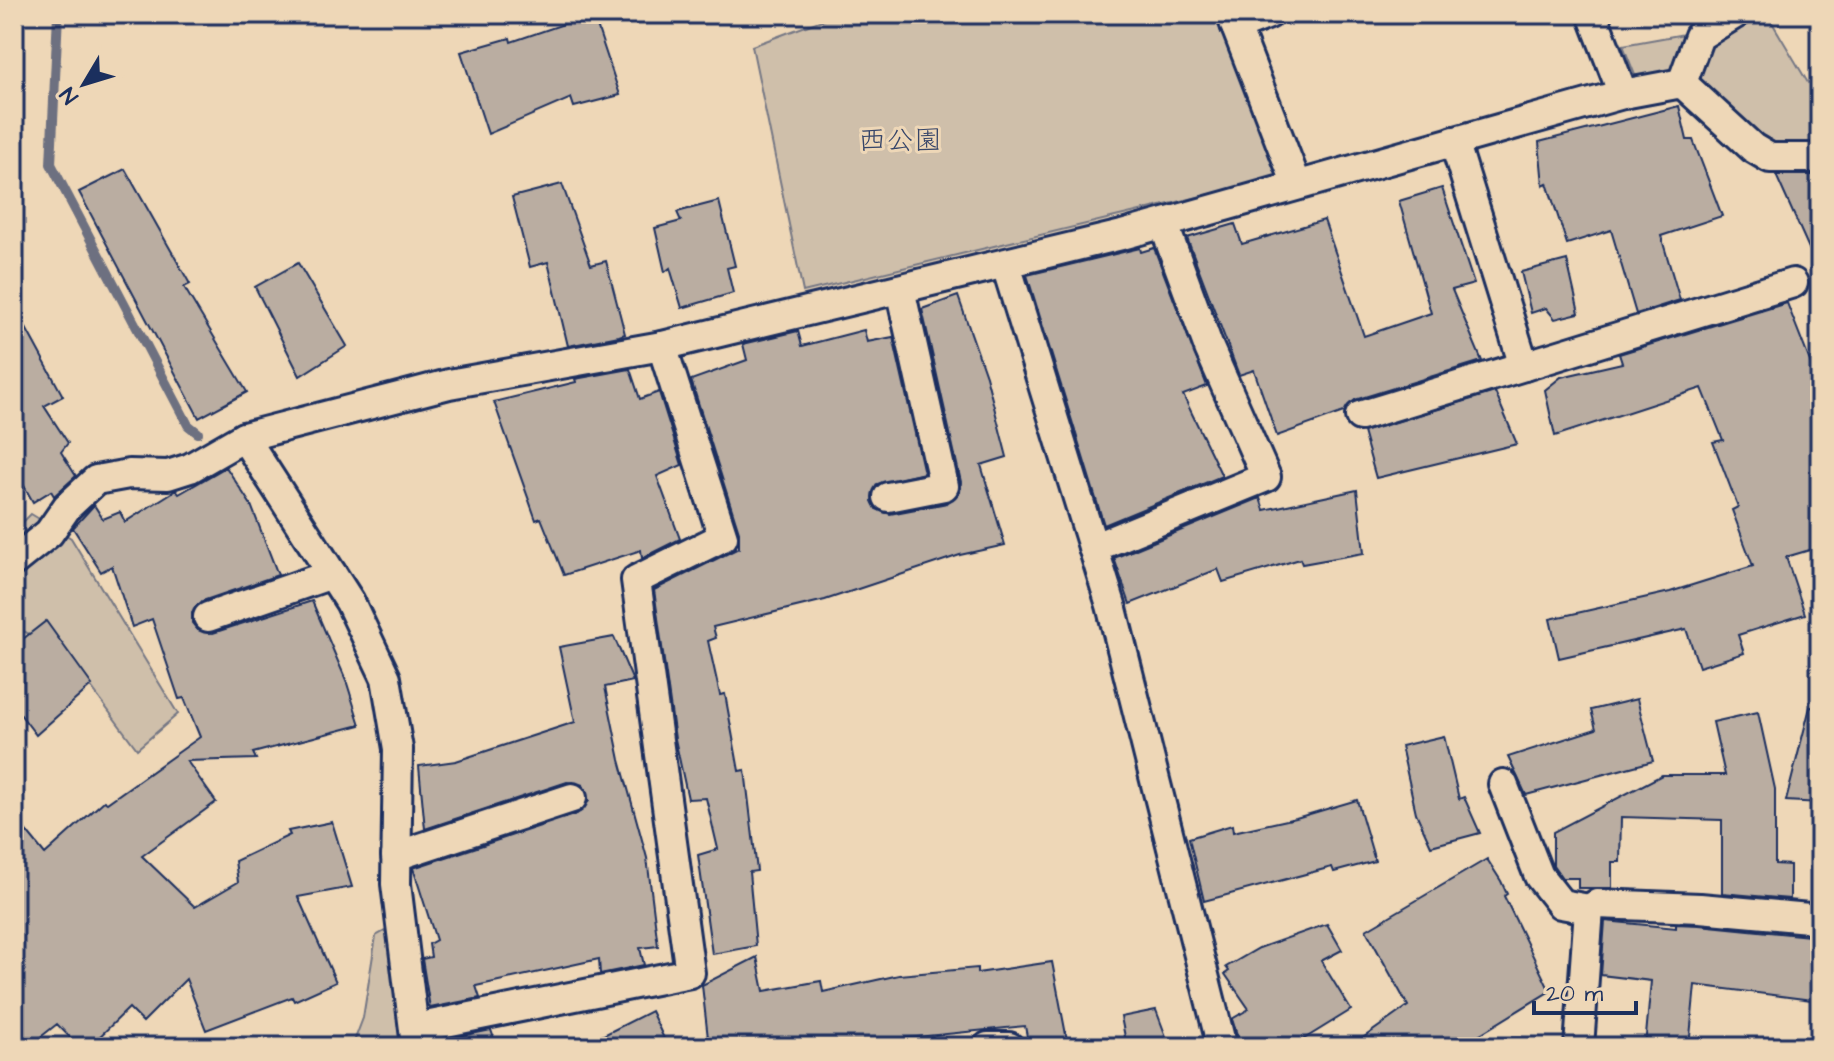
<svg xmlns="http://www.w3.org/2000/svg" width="1834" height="1061" viewBox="0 0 1834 1061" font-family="'Architects Daughter','Klee One',sans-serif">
  <rect width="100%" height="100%" fill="#eed7b7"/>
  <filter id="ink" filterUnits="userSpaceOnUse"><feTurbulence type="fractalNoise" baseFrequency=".0125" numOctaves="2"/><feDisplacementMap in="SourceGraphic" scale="16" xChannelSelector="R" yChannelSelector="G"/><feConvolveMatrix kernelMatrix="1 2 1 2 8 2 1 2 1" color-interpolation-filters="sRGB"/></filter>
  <g filter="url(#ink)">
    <g fill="#cfbfaa" stroke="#757784" stroke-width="2">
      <polygon points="838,14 1225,14 1282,168 1273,179 803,292 752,46"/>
      <polygon points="1743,14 1767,14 1808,83 1820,76 1820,149 1775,153 1759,142 1721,98 1678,69 1648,79 1635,75 1623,45 1690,33"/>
      <polygon points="31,514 71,538 178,714 137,749 63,650 21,630 14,635 14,531"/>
      <polygon points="385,931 393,936 403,1047 352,1047 363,1018 376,936"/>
    </g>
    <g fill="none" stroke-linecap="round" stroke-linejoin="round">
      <polyline stroke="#6d7080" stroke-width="10" points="58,14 51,164 188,425 198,433"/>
    </g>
    <g fill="#baada1" stroke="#1b2f5e" stroke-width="2">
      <polygon points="593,14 620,95 574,107 571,98 488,134 461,52 510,38 511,42"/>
      <polygon points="1679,106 1687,140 1693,140 1722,216 1661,236 1680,300 1636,314 1611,230 1567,244 1547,183 1543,185 1539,142"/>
      <polygon points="125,169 190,284 184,287 247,392 199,418 79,192"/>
      <polygon points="1776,175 1820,175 1820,273"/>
      <polygon points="562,184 591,265 606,261 625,334 619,336 568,346 548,262 530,267 512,197"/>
      <polygon points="1442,188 1474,284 1452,290 1482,361 1355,400 1344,412 1277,436 1254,370 1239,375 1187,238 1235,224 1242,244 1324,220 1364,336 1431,313 1399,201"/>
      <polygon points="719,201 735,266 727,268 733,293 682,308 670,268 665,272 655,228 681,221 677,212"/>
      <polygon points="1140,248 1141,252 1154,248 1207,386 1183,395 1222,476 1104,525 1027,275"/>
      <polygon points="1567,260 1579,313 1555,319 1546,308 1531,313 1521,272"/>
      <polygon points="298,263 347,346 300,376 255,287"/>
      <polygon points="958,296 986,376 1007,457 981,465 1005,545 960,555 825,600 713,627 716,638 708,641 720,695 725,694 739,771 745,770 757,871 749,872 756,946 712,954 698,855 718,849 706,798 688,799 675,739 654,590 739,548 739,532 691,380 747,360 743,344 798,331 802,346 864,330 867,342 893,337 924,473 877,484 872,501 876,509 890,514 947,503 960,492 961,482 922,309"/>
      <polygon points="1787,303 1820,387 1820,547 1786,557 1805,614 1738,635 1744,653 1699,667 1686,629 1559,658 1550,619 1670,592 1753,566 1732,510 1738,507 1713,442 1723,440 1702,388 1555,436 1545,390 1561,377 1622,363 1619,354"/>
      <polygon points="14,306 63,396 44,406 68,443 61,452 76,476 54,496 51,491 33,502 14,468"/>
      <polygon points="630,369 640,399 659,392 682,465 657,476 680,539 642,558 641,550 564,575 541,518 536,520 494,402 576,382 575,379"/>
      <polygon points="1495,392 1517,444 1376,478 1363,432"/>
      <polygon points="226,467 251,505 278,575 202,601 192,613 192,623 198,630 213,633 312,601 346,680 360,725 253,753 256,759 187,761 216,802 142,856 195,907 238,882 235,861 290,835 288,831 332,822 352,887 298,897 336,982 294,1001 292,997 206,1030 186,979 143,1022 129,1008 89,1047 79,1047 57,1024 28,1047 14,1047 14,816 45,854 104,801 107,803 200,737 184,698 179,699 152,619 132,627 112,566 101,572 73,528 94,505 103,519 120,512 125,522 176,490 179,494"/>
      <polygon points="1357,490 1364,553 1302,564 1300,559 1223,582 1218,569 1130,604 1114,558 1260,498 1264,510"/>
      <polygon points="46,621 92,685 36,735 14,706 14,646"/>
      <polygon points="614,637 633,681 605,687 620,760 647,858 658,946 640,948 644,965 600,974 599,959 476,986 480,998 430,1008 422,959 431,957 429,944 436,940 413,868 577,814 589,801 583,785 567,782 425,829 419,766 456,761 575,722 559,647"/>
      <polygon points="1637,699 1653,761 1526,795 1508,757 1596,729 1591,710"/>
      <polygon points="1810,707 1820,708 1820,803 1786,801"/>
      <polygon points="1758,712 1775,789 1775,864 1790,865 1790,899 1722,893 1722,820 1621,817 1620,862 1612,862 1612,888 1578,888 1578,878 1562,878 1553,865 1553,832 1662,775 1725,775 1713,722"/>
      <polygon points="1444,736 1459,799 1464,797 1480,833 1431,846 1416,813 1401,746"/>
      <polygon points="1357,800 1375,861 1334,872 1332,867 1204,901 1189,838 1232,825 1233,832 1296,818"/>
      <polygon points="1487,859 1501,881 1507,894 1504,896 1550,991 1459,1047 1350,1047 1408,1006 1366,930"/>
      <polygon points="1605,921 1676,928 1676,924 1699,925 1820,937 1820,1001 1695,985 1689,1047 1645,1047 1651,981 1601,975"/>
      <polygon points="1327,924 1342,950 1321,961 1351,1010 1291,1047 1241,1047 1232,1019 1249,1009 1225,974 1229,971 1226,967 1259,948"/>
      <polygon points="757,957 764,991 821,981 823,992 899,975 977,968 977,973 1052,962 1067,1040 1029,1047 1025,1026 898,1039 897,1046 709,1047 702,985"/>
      <polygon points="1156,1010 1170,1047 1127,1047 1121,1017"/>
      <polygon points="651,1011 668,1047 580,1047"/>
      <polygon points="491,1030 497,1047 440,1047 438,1041"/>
    </g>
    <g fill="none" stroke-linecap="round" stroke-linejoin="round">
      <g stroke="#1b2f5e" stroke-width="34">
        <g id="minor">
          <polyline points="1231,14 1297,185"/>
          <polyline points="1592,14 1623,94"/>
          <polyline points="1236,27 1269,14"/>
          <polyline points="1682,83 1699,36 1735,14"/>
          <polyline points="1454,141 1524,366 1793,283"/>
          <polyline points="1006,265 1111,605 1222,1047"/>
          <polyline points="1360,416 1524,366"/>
          <polyline points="244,437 350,602 386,678 398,749 396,884 416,1046"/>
          <polyline points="888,497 944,486 900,289"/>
          <polyline points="1093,548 1266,477 1209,348 1164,225"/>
          <polyline points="14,561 49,533 67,507 96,480 129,474 168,475 190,468 244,437 449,384 662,346 1122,235 1623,94 1682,83 1753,148 1770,158 1820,158"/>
          <polyline points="208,617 332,574"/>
          <polyline points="1503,784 1539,876 1561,904 1589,909"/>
          <polyline points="396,856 572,798"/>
          <polyline points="416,1028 690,973 636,580 723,537 662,346"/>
          <polyline points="988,1047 1009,1047"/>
          <polyline points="1579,1047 1589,909 1597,904 1700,908 1820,919"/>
        </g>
      </g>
      <use href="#minor" stroke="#eed7b7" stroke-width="28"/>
    </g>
  </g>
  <g text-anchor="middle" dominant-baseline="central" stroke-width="6" stroke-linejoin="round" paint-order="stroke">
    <g font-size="28" fill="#364569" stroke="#eed7b7">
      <text x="900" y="140">西公園</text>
    </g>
  </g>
  <rect width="1834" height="1061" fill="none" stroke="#eed7b7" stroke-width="48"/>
  <rect x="24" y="24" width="1786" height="1013" fill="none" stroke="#1b2f5e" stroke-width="3" filter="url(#ink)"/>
  <g transform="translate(84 84) rotate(232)" stroke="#eed7b7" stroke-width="6" paint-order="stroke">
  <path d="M0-6L14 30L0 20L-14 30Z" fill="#1b2f5e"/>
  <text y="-12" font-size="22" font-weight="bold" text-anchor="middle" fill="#1b2f5e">N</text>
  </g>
  <path d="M1534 1001v12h102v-12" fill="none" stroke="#1b2f5e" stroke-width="4"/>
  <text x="1546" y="1001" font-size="24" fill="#1b2f5e" stroke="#eed7b7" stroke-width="6" paint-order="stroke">20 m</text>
</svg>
